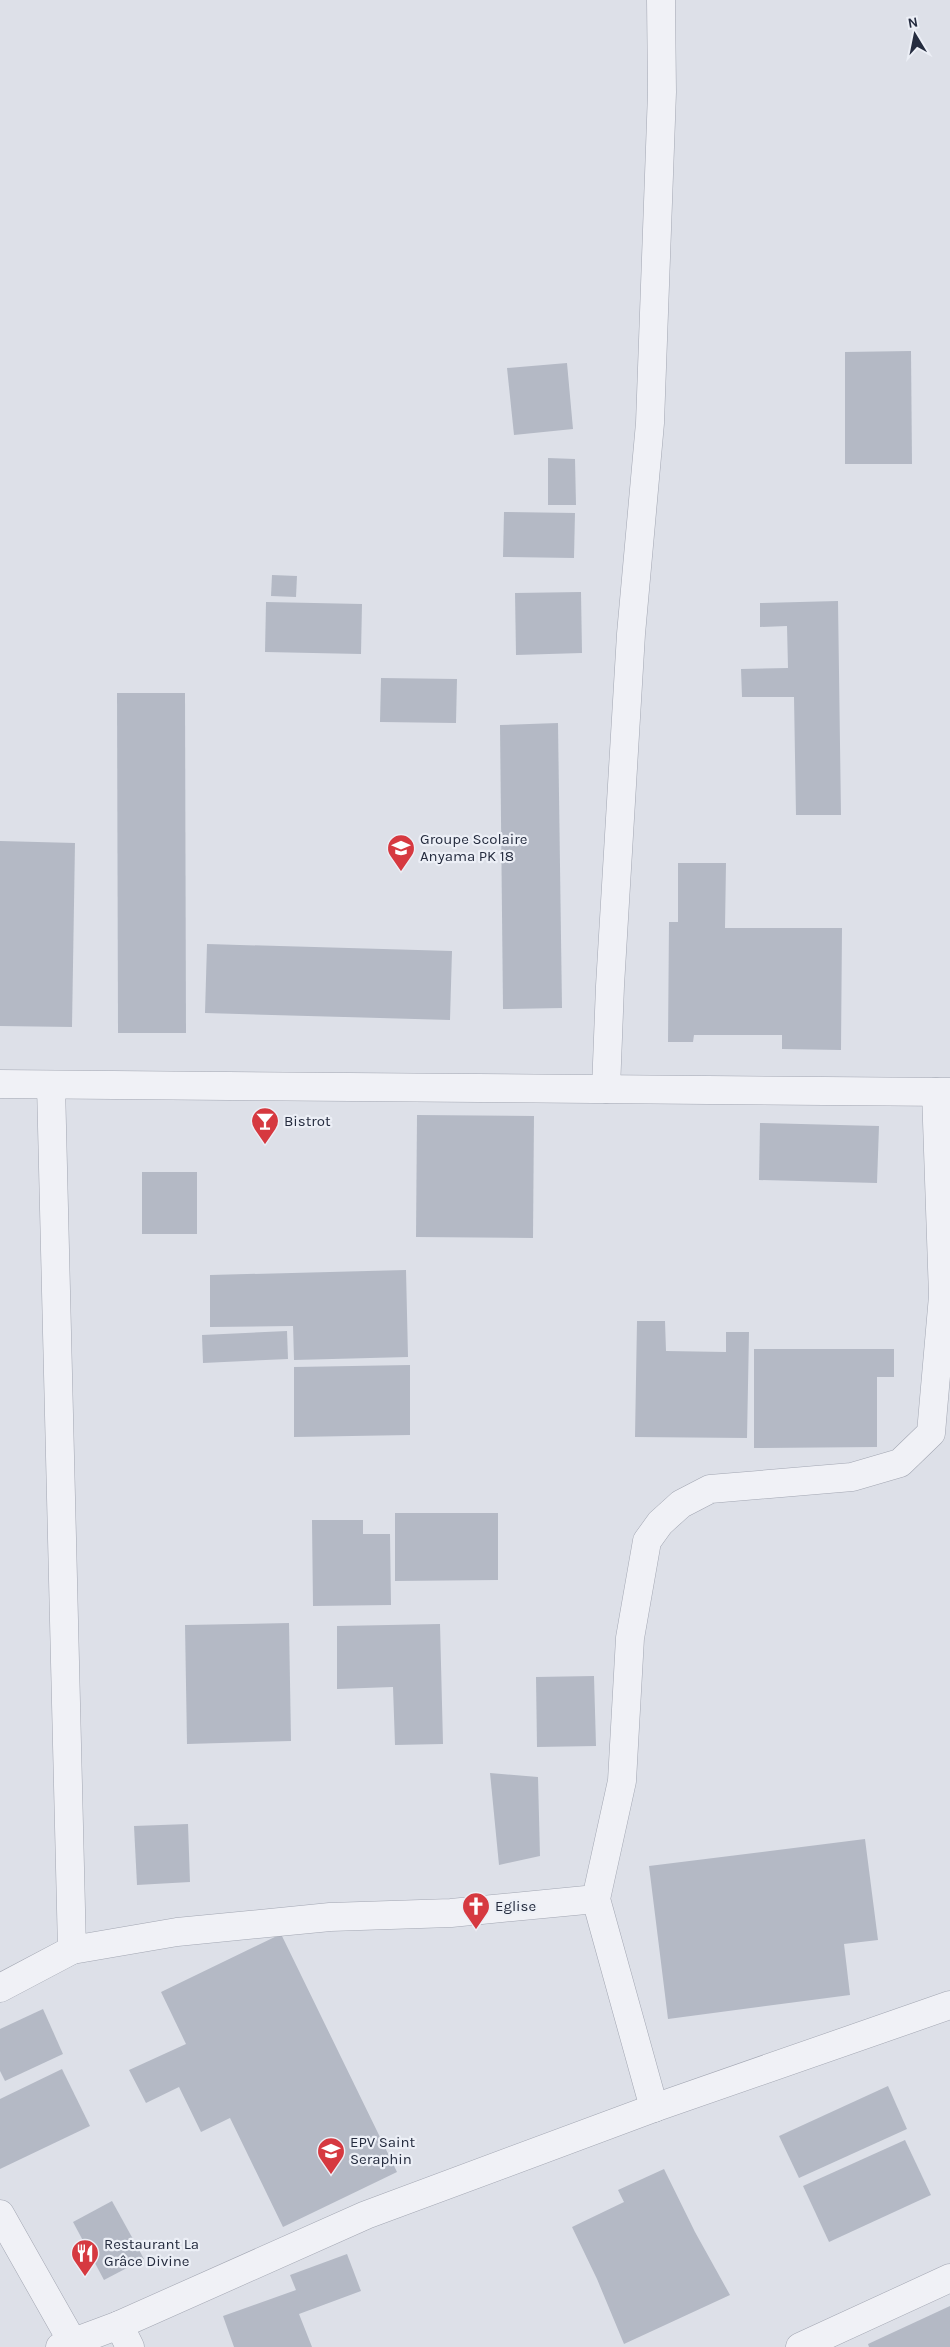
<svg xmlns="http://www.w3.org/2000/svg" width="950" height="2347" viewBox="0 0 950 2347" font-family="Karla,sans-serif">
  <rect width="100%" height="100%" fill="#dde0e8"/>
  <g fill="#b4b9c5">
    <polygon points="911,351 912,464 845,464 845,352"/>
    <polygon points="567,363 573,429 514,435 507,368"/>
    <polygon points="548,458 575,459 576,505 548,505"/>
    <polygon points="504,512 575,513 574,558 503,557"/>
    <polygon points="272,575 297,576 296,597 271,596"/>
    <polygon points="581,592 582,653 516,655 515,593"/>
    <polygon points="838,601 841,815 796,815 794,697 742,697 741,669 788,668 787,626 760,627 760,603"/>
    <polygon points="266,602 362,604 361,654 265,652"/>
    <polygon points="381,678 457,679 456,723 380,722"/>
    <polygon points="117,693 185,693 186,1033 118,1033"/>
    <polygon points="558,723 562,1008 503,1009 500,725"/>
    <polygon points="0,841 75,843 72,1027 0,1026"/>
    <polygon points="678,863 726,863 725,928 842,928 841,1050 782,1049 782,1035 694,1035 693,1042 668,1042 669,922 678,922"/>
    <polygon points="207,944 452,951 450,1020 205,1013"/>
    <polygon points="417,1115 534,1116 533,1238 416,1237"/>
    <polygon points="760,1123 879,1126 877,1183 759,1180"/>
    <rect x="142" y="1172" width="55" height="62"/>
    <polygon points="406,1270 408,1357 294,1360 293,1326 210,1327 210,1275"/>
    <polygon points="637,1321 665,1321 666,1351 726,1352 726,1332 749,1332 747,1438 635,1437"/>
    <polygon points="287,1331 288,1359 203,1363 202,1335"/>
    <polygon points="754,1349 894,1349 894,1377 877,1377 877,1447 754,1448"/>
    <polygon points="410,1365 410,1435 294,1437 294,1367"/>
    <polygon points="395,1513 498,1513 498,1580 395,1581"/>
    <polygon points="312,1520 363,1520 363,1534 390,1534 391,1605 313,1606"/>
    <polygon points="289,1623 291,1741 187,1744 185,1625"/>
    <polygon points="440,1624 443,1744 395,1745 393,1687 337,1689 337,1626"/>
    <polygon points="594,1676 596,1746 537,1747 536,1677"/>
    <polygon points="490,1773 538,1777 540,1856 499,1865"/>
    <polygon points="188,1824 190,1882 137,1885 134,1826"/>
    <polygon points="865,1839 878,1940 844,1944 850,1995 668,2019 649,1866"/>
    <polygon points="281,1934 397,2172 283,2227 230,2118 201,2132 179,2087 146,2103 129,2070 186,2044 161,1992"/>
    <polygon points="43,2009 63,2054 5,2081 0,2071 0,2029"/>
    <polygon points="62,2069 90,2126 0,2169 0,2099"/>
    <polygon points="888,2086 907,2129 799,2178 779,2136"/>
    <polygon points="905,2140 931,2195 829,2242 803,2186"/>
    <polygon points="664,2169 695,2232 730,2295 624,2344 597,2279 572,2227 624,2202 618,2190"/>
    <polygon points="112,2201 144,2259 104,2280 73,2222"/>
    <polygon points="347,2254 361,2291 299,2314 312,2347 234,2347 223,2316 296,2290 290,2275"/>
    <polygon points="950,2306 950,2347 869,2347 868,2344"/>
  </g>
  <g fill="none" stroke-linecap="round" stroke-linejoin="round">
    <g stroke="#a2a6b2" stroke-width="29">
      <g id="minor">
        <polyline points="0,1084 950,1092"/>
        <polyline points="51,1085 72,1950"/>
        <polyline points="606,1089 610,986 631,634 650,423 662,92 661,0"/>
        <polyline points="0,1988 72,1950 177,1932 330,1917 451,1913 596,1899"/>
        <polyline points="654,2108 596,1899 622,1781 630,1638 647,1541 660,1523 681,1504 710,1489 852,1477 900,1463 931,1433 943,1296 936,1092"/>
        <polyline points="0,2214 73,2343"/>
        <polyline points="119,2325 130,2347"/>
        <polyline points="60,2347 119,2325 366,2215 654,2108 950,2005"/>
        <polyline points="800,2347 950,2278"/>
      </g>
    </g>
    <use href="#minor" stroke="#f0f1f6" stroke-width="28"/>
  </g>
  <defs>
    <g id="school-pin" transform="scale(1.4375)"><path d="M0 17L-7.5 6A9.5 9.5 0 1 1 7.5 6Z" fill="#d63940" stroke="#eceff6"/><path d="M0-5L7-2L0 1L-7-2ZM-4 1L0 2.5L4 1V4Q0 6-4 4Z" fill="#fff"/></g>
    <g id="bar-pin" transform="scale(1.4375)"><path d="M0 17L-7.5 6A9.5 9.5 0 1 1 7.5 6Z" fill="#d63940" stroke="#eceff6"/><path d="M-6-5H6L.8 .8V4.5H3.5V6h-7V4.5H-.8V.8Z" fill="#fff"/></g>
    <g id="church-pin" transform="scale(1.4375)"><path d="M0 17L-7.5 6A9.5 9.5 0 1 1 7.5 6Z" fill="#d63940" stroke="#eceff6"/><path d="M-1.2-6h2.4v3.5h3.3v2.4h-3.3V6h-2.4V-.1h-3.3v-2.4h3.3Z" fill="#fff"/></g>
    <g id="restaurant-pin" transform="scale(1.4375)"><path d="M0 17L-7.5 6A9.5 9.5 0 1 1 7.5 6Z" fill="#d63940" stroke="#eceff6"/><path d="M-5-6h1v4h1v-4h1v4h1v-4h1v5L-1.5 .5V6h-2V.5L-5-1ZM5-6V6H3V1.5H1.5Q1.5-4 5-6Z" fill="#fff"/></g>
  </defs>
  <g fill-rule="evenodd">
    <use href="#school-pin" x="401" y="848"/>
    <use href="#bar-pin" x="265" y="1121"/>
    <use href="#church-pin" x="476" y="1906"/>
    <use href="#school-pin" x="331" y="2151"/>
    <use href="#restaurant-pin" x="85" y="2253"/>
  </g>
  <g text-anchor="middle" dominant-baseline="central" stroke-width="4.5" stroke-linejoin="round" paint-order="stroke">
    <g font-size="15" fill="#252c3f" stroke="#eceff6" text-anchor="start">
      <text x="420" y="839">Groupe Scolaire<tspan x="420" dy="17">Anyama PK 18</tspan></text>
      <text x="284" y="1121">Bistrot</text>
      <text x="495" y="1906">Eglise</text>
      <text x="350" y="2142">EPV Saint<tspan x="350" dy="17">Seraphin</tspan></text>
      <text x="104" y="2244">Restaurant La<tspan x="104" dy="17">Grâce Divine</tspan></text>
    </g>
  </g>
  <g transform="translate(915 35) rotate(350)" stroke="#eceff6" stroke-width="4" paint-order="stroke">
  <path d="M0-4L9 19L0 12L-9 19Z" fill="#252c3f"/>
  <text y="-8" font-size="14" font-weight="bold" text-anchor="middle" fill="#252c3f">N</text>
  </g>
</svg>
